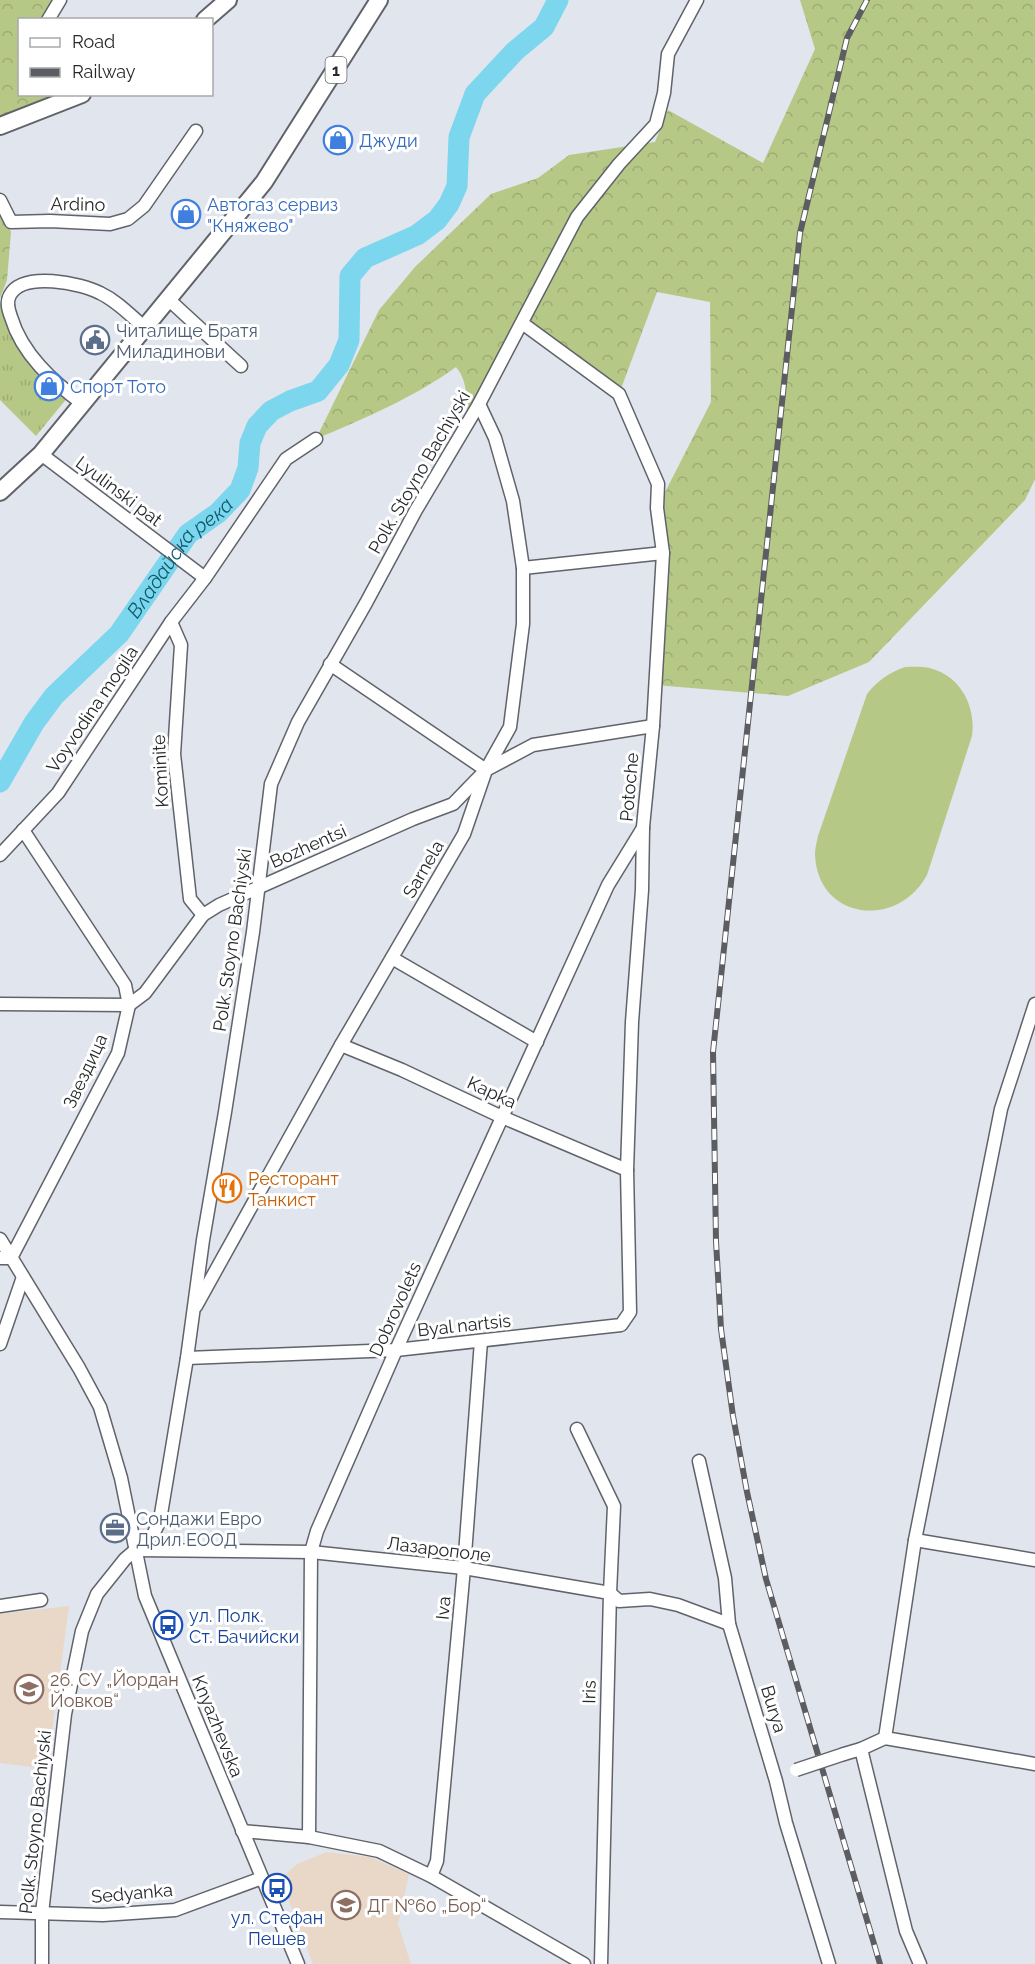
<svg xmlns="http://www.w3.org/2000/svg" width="1035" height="1964" viewBox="0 0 1035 1964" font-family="Raleway,sans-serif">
  <defs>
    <pattern id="grass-tufts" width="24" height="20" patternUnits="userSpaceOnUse" patternTransform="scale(1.5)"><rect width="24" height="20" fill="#b6c886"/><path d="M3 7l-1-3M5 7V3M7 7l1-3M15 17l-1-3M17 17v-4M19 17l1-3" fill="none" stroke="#9cac74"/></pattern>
    <pattern id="forest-crowns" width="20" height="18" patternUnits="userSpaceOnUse" patternTransform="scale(1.5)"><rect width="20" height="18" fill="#b6c886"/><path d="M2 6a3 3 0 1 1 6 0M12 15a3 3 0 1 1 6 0" fill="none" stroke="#9cac74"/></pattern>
  </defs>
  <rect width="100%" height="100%" fill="#e1e5ed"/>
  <g fill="#e9d8c7">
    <polygon points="69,1606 47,1769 0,1763 0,1614"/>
    <polygon points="327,1852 370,1857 409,1874 398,1924 411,1964 313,1964 283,1885 285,1875 297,1864"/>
  </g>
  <polygon fill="url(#grass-tufts)" points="0,304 15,341 30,366 68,397 36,436 0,400"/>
  <g fill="url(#forest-crowns)">
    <polygon points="0,0 54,0 45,19 20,20 20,94 53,95 0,116"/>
    <path d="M800 0H1035V479L1025 500 869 662 788 696 655 685 663 553 657 508 711 402 710 302 657 292 619 394 522 323 468 424C467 406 469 382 456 367 413 398 365 418 316 439L379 310 415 267 491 194 538 178 569 155 655 142 668 110 763 163 815 49Z"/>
    <polygon points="0,209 11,232 7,280 0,298"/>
  </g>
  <path fill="#b6c886" d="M905 667C914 667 924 666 933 669 962 678 976 708 972 736L927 875C897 930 817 920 815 854 815 848 817 841 818 836L867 694C878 680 889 673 905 667Z"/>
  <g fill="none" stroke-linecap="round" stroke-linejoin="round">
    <path stroke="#7cd6ee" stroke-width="21" id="s1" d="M0 782 34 723 54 696 119 634 188 534 218 513 240 490 248 468 250 443 257 426 271 411 290 401 318 391 339 365 349 340 350 276 365 258 417 235 437 220 449 204 457 186 459 137 475 94 515 51 544 27 558 0"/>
    <g stroke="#60636a" stroke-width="15">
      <g id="minor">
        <polyline points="48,20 60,0"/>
        <polyline points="0,200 11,222 50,221 110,224 128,219 144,206 196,131"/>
        <polyline points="167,298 241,366"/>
        <path d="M83 404C53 382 22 354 11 317 8 309 6 302 10 295 23 271 81 283 100 293 117 301 130 315 144 327"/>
        <polyline points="41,454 205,578"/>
        <polyline points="523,568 663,553"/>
        <polyline points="171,622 181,645 174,754 190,899 203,915"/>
        <polyline points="330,664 486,770"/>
        <polyline points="0,855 58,793 171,622 205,578 286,459 316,439"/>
        <polyline points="392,958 537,1042"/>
        <polyline points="0,1004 129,1005 145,993 203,915 219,905 413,819 453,804 486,770 533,745 653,726"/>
        <polyline points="1035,1004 1001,1109 915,1540 885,1738 1035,1764"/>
        <polyline points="341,1045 402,1070 502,1117 627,1170"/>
        <polyline points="0,1239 79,1368 100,1407 121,1478 145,1596 298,1964"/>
        <polyline points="0,1258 11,1258 118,1053 129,1005 125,985 23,830"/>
        <polyline points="196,1306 341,1045 464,834 486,770 510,727 523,624 523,568 513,501 495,438 479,404"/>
        <polyline points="0,1344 23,1277"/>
        <polyline points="187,1358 396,1350 621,1325 630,1312 627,1170 632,1022 642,890 643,827 653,726 663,553 657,508 658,484 619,394 522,323"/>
        <polyline points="577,1429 614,1506 610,1593 601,1964"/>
        <polyline points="699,1461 725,1578 729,1624 776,1781 786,1823 829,1964"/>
        <polyline points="915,1540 1035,1560"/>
        <polyline points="136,1550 311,1552 464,1568 610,1593 619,1601 650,1599 678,1605 729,1624"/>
        <polyline points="0,1606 41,1600"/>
        <polyline points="861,1749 906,1931 920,1964"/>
        <polyline points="844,1754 861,1749 885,1738"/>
        <polyline points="242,1831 309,1837 379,1851 431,1876 584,1964"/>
        <polyline points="309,1837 311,1552 317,1531 396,1350 608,885 643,828"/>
        <polyline points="431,1876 437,1861 464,1568 481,1341"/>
        <polyline points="0,1912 103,1915 175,1910 262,1878"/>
        <polyline points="42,1964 42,1913 65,1714 82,1631 97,1594 125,1559 153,1535 160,1520 187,1358 203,1240 225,1112 253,932 271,784 298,722 366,603 416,510 479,404 577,217 619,164 656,124 664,93 668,54 697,0"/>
      </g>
    </g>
    <g stroke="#60636a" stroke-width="20">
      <g id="major">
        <polyline points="205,20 228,0"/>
        <polyline points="0,126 82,94"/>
        <polyline points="0,492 41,454 264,182 379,0"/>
      </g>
    </g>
    <use href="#minor" stroke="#fff" stroke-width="12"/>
    <use href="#major" stroke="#fff" stroke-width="16"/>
    <g stroke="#5b5d62" stroke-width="6">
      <polyline id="rail" points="867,0 847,38 800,233 713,1052 716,1241 721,1329 733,1416 747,1492 766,1579 880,1964"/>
    </g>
    <use href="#rail" stroke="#fff" stroke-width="4" stroke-dasharray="11" stroke-linecap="butt"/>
    <g stroke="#60636a" stroke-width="15" stroke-linecap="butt">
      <polyline id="minor-bridge" points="796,1770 844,1754"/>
    </g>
    <use href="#minor-bridge" stroke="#fff" stroke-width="12"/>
  </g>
  <defs>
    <g id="shop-ring" transform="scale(1.5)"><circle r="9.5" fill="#fff" stroke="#3f7fe0" stroke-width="1.5"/><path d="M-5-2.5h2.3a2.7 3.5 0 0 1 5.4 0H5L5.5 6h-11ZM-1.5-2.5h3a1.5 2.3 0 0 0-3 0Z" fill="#3f7fe0"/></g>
    <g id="civic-ring" transform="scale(1.5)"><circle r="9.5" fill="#fff" stroke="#5c6f8a" stroke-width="1.5"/><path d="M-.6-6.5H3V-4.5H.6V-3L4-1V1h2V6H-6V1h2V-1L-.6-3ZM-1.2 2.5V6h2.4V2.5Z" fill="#5c6f8a"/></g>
    <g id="restaurant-ring" transform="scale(1.5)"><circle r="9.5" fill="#fff" stroke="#e8710a" stroke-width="1.5"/><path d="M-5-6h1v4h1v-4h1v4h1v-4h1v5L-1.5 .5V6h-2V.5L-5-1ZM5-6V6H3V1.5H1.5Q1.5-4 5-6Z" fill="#e8710a"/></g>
    <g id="office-ring" transform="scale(1.5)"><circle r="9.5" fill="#fff" stroke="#5c6f8a" stroke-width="1.5"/><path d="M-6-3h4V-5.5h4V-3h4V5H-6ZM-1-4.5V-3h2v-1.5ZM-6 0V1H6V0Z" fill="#5c6f8a"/></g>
    <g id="bus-ring" transform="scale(1.5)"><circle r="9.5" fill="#fff" stroke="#1a4fb4" stroke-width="1.5"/><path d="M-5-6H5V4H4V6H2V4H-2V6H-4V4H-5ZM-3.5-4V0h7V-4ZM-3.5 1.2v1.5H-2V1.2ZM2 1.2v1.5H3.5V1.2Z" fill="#1a4fb4"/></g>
    <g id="school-ring" transform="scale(1.5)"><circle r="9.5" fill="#fff" stroke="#8d6e63" stroke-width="1.5"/><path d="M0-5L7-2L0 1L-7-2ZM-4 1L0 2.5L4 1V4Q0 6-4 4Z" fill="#8d6e63"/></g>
  </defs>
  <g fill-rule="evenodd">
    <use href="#shop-ring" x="338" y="140"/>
    <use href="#shop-ring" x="186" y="214"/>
    <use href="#civic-ring" x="95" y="340"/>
    <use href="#shop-ring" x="49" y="386"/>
    <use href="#restaurant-ring" x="227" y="1188"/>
    <use href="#office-ring" x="115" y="1528"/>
    <use href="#bus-ring" x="168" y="1625"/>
    <use href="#school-ring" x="29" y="1689"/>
    <use href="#bus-ring" x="277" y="1888"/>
    <use href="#school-ring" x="346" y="1905"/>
  </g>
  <g text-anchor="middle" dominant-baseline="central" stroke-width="6" stroke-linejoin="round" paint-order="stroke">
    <rect fill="#fff" stroke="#67686b" stroke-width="1.5" x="325.5" y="57" width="21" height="26" rx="4.5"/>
    <g font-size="16" font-weight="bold" fill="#26282b">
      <text x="336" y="70">1</text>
    </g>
    <g font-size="18" fill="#366cbe" stroke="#fff" text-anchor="start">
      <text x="359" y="140">Джуди</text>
      <text x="207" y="204">Автогаз сервиз<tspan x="207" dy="21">"Княжево"</tspan></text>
      <text x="70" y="386">Спорт Тото</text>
    </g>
    <g font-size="18" fill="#26282b" stroke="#fff">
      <text transform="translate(78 204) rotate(1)">Ardino</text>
      <text transform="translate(419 472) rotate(-60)">Polk. Stoyno Bachiyski</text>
      <text transform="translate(119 491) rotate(37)">Lyulinski pat</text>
      <text transform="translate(92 709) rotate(-56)">Voyvodina mogila</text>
      <text transform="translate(160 771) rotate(-93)">Kominite</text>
      <text transform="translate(629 787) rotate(-85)">Potoche</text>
      <text transform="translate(308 846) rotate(-24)">Bozhentsi</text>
      <text transform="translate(423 869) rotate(-60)">Sarnela</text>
      <text transform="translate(232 940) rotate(-82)">Polk. Stoyno Bachiyski</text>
      <text transform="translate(85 1071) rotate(-65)">Звездица</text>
      <text transform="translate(492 1092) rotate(25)">Kapka</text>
      <text transform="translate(395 1309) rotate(-66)">Dobrovolets</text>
      <text transform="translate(464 1325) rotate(-6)">Byal nartsis</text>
      <text transform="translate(439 1549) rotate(7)">Лазарополе</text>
      <text transform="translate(443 1608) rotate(-85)">Iva</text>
      <text transform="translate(589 1692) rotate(-89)">Iris</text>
      <text transform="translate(774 1709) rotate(73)">Burya</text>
      <text transform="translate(218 1726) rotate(68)">Knyazhevska</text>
      <text transform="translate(35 1822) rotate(-84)">Polk. Stoyno Bachiyski</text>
      <text transform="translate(132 1893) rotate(-5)">Sedyanka</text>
    </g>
    <g font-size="18" fill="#4e5e75" stroke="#fff" text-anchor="start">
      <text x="116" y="330">Читалище Братя<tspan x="116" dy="21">Миладинови</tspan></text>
      <text x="136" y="1518">Сондажи Евро<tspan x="136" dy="21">Дрил ЕООД</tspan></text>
    </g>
    <g font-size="18" fill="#c56008" stroke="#fff" text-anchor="start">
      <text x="248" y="1178">Ресторант<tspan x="248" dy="21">Танкист</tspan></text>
    </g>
    <g font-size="18" fill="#164399" stroke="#fff" text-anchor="start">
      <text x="189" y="1615">ул. Полк.<tspan x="189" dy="21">Ст. Бачийски</tspan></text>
      <text x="277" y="1917" text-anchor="middle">ул. Стефан<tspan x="277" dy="21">Пешев</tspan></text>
    </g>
    <g font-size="18" fill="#785e54" stroke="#fff" text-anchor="start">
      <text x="50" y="1679">26. СУ „Йордан<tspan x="50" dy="21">Йовков“</tspan></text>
      <text x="367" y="1905">ДГ №60 „Бор“</text>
    </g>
    <g font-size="20" font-style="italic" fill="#0d5b6c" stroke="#fff">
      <text stroke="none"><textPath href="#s1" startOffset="290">Владайска река</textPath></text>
    </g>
  </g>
  <rect x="18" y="18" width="195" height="78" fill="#ffffff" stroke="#a8a9aa" stroke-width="1.5"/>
  <rect x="30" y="38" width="30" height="9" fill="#ffffff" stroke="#a8a9aa" stroke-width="1.5"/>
  <text x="72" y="48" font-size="18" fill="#26282b">Road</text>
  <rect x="30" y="68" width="30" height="9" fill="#5b5d62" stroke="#a8a9aa" stroke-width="1.5"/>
  <text x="72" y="78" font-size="18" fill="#26282b">Railway</text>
</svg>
